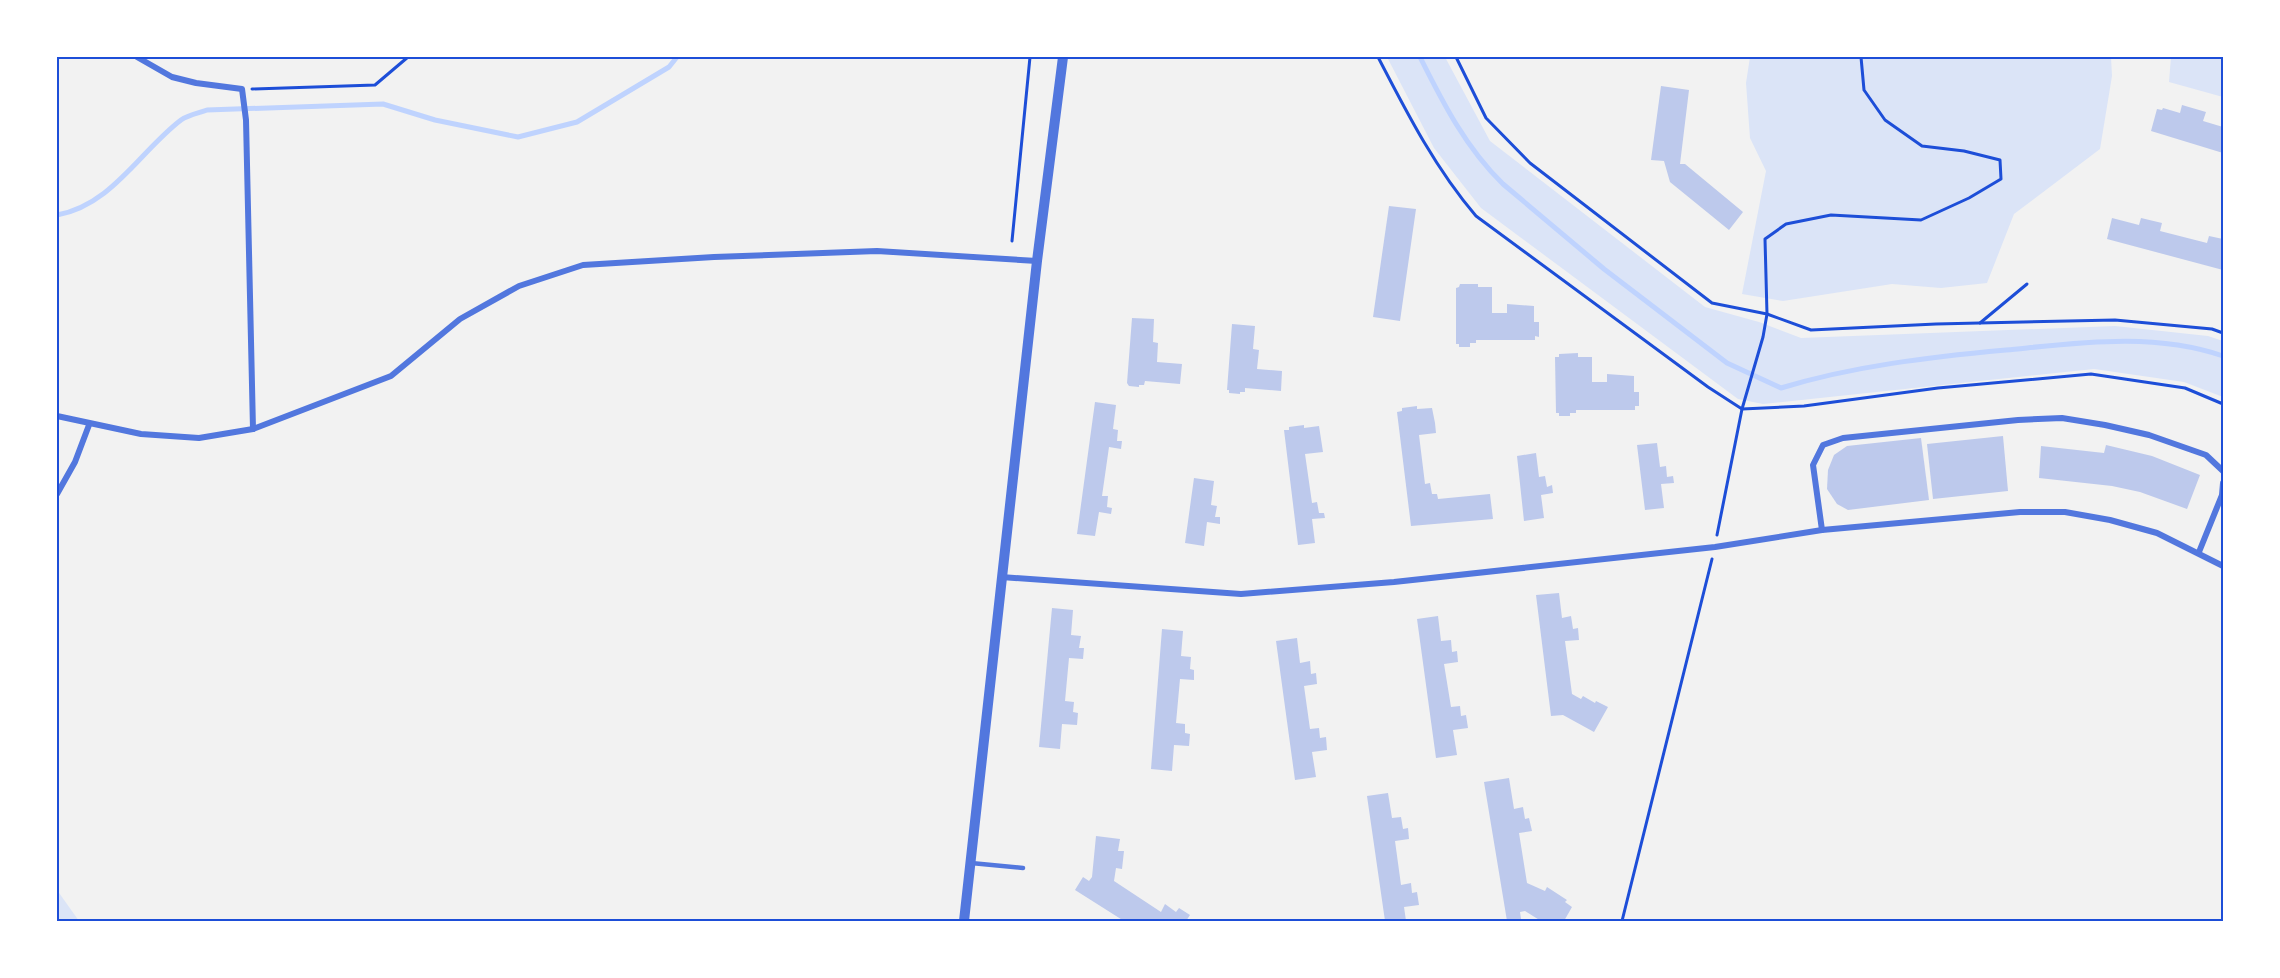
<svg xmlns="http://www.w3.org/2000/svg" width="2280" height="978" viewBox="0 0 2280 978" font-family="Inter,sans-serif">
  <rect width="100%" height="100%" fill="#f2f2f2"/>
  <g fill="#dbe4f7">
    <polygon points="1387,57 1445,57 1490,141 1705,307 1759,322 1801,338 2115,326 2208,336 2223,341 2223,397 2184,382 2094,369 1763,404 1738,399 1481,208 1434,148"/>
    <polygon points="1750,57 2111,57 2112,76 2100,149 2014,214 1987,283 1941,288 1892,284 1783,301 1742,294 1766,171 1750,138 1746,83"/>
    <polygon points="2171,57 2223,57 2223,97 2169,82"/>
    <polygon points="57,890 79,921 57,921"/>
  </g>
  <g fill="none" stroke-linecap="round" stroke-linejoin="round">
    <g stroke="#bfd3fe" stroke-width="5">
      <path d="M1420 57C1443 103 1466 148 1503 184L1604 269 1727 363 1781 388C1853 366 1930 357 2006 350 2078 343 2153 332 2223 356"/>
      <path d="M57 215C112 205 140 151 181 120 188 115 199 113 207 110L383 104 435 120 518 137 577 122 669 67 677 57"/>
    </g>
  </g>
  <g fill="#bdc9ec">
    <polygon points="1661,86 1689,90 1680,164 1685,164 1743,212 1729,230 1670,182 1664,161 1651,160"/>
    <polygon points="2182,105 2206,112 2203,121 2223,127 2223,153 2151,131 2157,109 2162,110 2163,108 2180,113"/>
    <polygon points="1389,206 1416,209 1400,321 1373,317"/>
    <polygon points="2112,218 2139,225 2141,218 2162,223 2160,231 2207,243 2209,236 2223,239 2223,270 2107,239"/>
    <polygon points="1460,284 1478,284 1478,287 1492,287 1492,313 1507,313 1507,304 1534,306 1534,322 1539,322 1539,337 1535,336 1535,340 1476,340 1476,343 1470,343 1470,347 1459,347 1459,344 1456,344 1456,288 1459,287"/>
    <polygon points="1132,318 1154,319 1153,342 1158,343 1157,362 1182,364 1180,384 1145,381 1144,385 1139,385 1139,387 1129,386 1127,383"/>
    <polygon points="1232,324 1255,326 1253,349 1259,350 1257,369 1282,371 1281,391 1245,388 1245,392 1240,392 1240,394 1229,393 1229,390 1227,390"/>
    <polygon points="1578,353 1578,357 1592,357 1592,382 1607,382 1607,374 1634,376 1634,392 1639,392 1639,406 1635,406 1635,410 1576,410 1576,413 1570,413 1570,416 1559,416 1559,413 1556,413 1555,357 1559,357 1559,354"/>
    <polygon points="1095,402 1116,405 1113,429 1118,430 1117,441 1122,441 1121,449 1109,447 1102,496 1108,496 1107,507 1112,508 1111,514 1099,512 1095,536 1077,534"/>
    <polygon points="1417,406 1417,409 1432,408 1435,423 1436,433 1419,435 1425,484 1430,483 1432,494 1437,494 1438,499 1490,494 1493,519 1411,526 1397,412 1402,411 1402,408"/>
    <polygon points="1304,425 1304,428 1319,426 1323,452 1305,454 1312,503 1317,502 1319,513 1324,513 1325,518 1312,519 1315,543 1298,545 1284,430 1289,430 1289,427"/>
    <polygon points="2003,436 2008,491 1933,499 1927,444"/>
    <polygon points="1921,438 1929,500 1848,510 1837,504 1827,489 1828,470 1834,455 1847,446"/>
    <polygon points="1657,443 1660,467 1666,466 1667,477 1673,476 1674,483 1661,484 1664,508 1645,510 1637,445"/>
    <polygon points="2106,445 2152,456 2200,475 2187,509 2140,492 2112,486 2039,478 2041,446 2104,453"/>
    <polygon points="1536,453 1539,477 1545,476 1547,487 1552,485 1553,493 1541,495 1544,518 1524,521 1517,456"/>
    <polygon points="1194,478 1214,481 1211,505 1217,506 1215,517 1220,517 1220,524 1207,522 1204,546 1185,543"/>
    <polygon points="1559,593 1562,618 1571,616 1573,629 1578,628 1579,640 1565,641 1572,694 1581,699 1583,696 1595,703 1596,701 1608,707 1594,732 1563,715 1551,716 1536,595"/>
    <polygon points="1052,608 1073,610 1071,635 1081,636 1079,648 1084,648 1083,659 1069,658 1065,701 1074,702 1073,712 1078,713 1077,725 1062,724 1060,749 1039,747"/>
    <polygon points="1438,616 1441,641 1451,640 1452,652 1457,651 1458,662 1444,664 1451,707 1460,706 1461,716 1466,715 1468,728 1453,730 1457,755 1436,758 1417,619"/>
    <polygon points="1162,629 1183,631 1181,656 1191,657 1190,669 1194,670 1194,680 1180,679 1176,723 1185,724 1185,733 1190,734 1189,746 1174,745 1172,771 1151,769"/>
    <polygon points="1297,638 1300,663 1310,661 1311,674 1316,673 1317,684 1304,686 1310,729 1319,728 1320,738 1326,737 1327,750 1312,752 1316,777 1295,780 1276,641"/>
    <polygon points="1509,778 1514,809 1523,807 1525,819 1529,818 1532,831 1519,833 1527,883 1545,891 1547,887 1567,900 1565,902 1572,907 1564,921 1541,921 1525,911 1520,912 1521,919 1507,921 1484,782"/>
    <polygon points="1388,793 1392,818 1401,817 1403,829 1408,828 1409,839 1395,841 1401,885 1411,883 1412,893 1417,892 1419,905 1404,907 1406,921 1385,921 1367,796"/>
    <polygon points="1096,836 1120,839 1118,851 1124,851 1122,869 1116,868 1114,881 1161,912 1165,904 1176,912 1179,908 1190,915 1186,921 1124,921 1075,890 1083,877 1089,881 1092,877"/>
  </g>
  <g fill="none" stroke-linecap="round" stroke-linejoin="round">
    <g stroke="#1d4ed8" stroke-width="3">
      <path d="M1378 57C1407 113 1435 168 1476 216L1708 387 1742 409 1804 406 1938 388 2091 374 2185 388 2223 404"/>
      <polyline points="1456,57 1486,118 1530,163 1712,303 1767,314 1811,330 1936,324 2115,320 2212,329 2223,333"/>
      <polyline points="252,89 375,85 408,57"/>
      <polyline points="1012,241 1030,57"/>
      <polyline points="1980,323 2027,284"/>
      <polyline points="1717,535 1742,409 1763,337 1767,314 1765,239 1786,224 1831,215 1921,220 1969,198 2001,179 2000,160 1964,151 1922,146 1885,120 1864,90 1861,57"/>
      <polyline points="1622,921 1712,559"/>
    </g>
    <polyline stroke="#5277de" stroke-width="4.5" points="971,863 1023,868"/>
    <g stroke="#5277de" stroke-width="6">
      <polyline points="137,57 172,77 196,83 242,89 246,120 253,429"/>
      <polyline points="57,416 141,434 199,438 253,429 391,376 460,319 519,286 583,265 714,257 877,251 1037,261"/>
      <polyline points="57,494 75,462 89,425"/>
      <polyline points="1822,530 1813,465 1823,445 1843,438 2018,420 2062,418 2105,425 2149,435 2206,455 2223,471"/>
      <polyline points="2199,552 2222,495 2223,483"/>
      <polyline points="1001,577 1241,594 1394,582 1715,547 1822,530 2020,512 2065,512 2110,520 2157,533 2223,566"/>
    </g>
    <polyline stroke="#5277de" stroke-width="10" points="964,921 1037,261 1063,57"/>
  </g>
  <rect width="2280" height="978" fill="none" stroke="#ffffff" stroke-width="117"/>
  <rect x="58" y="58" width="2164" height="862" fill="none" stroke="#1d4ed8" stroke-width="2"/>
</svg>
